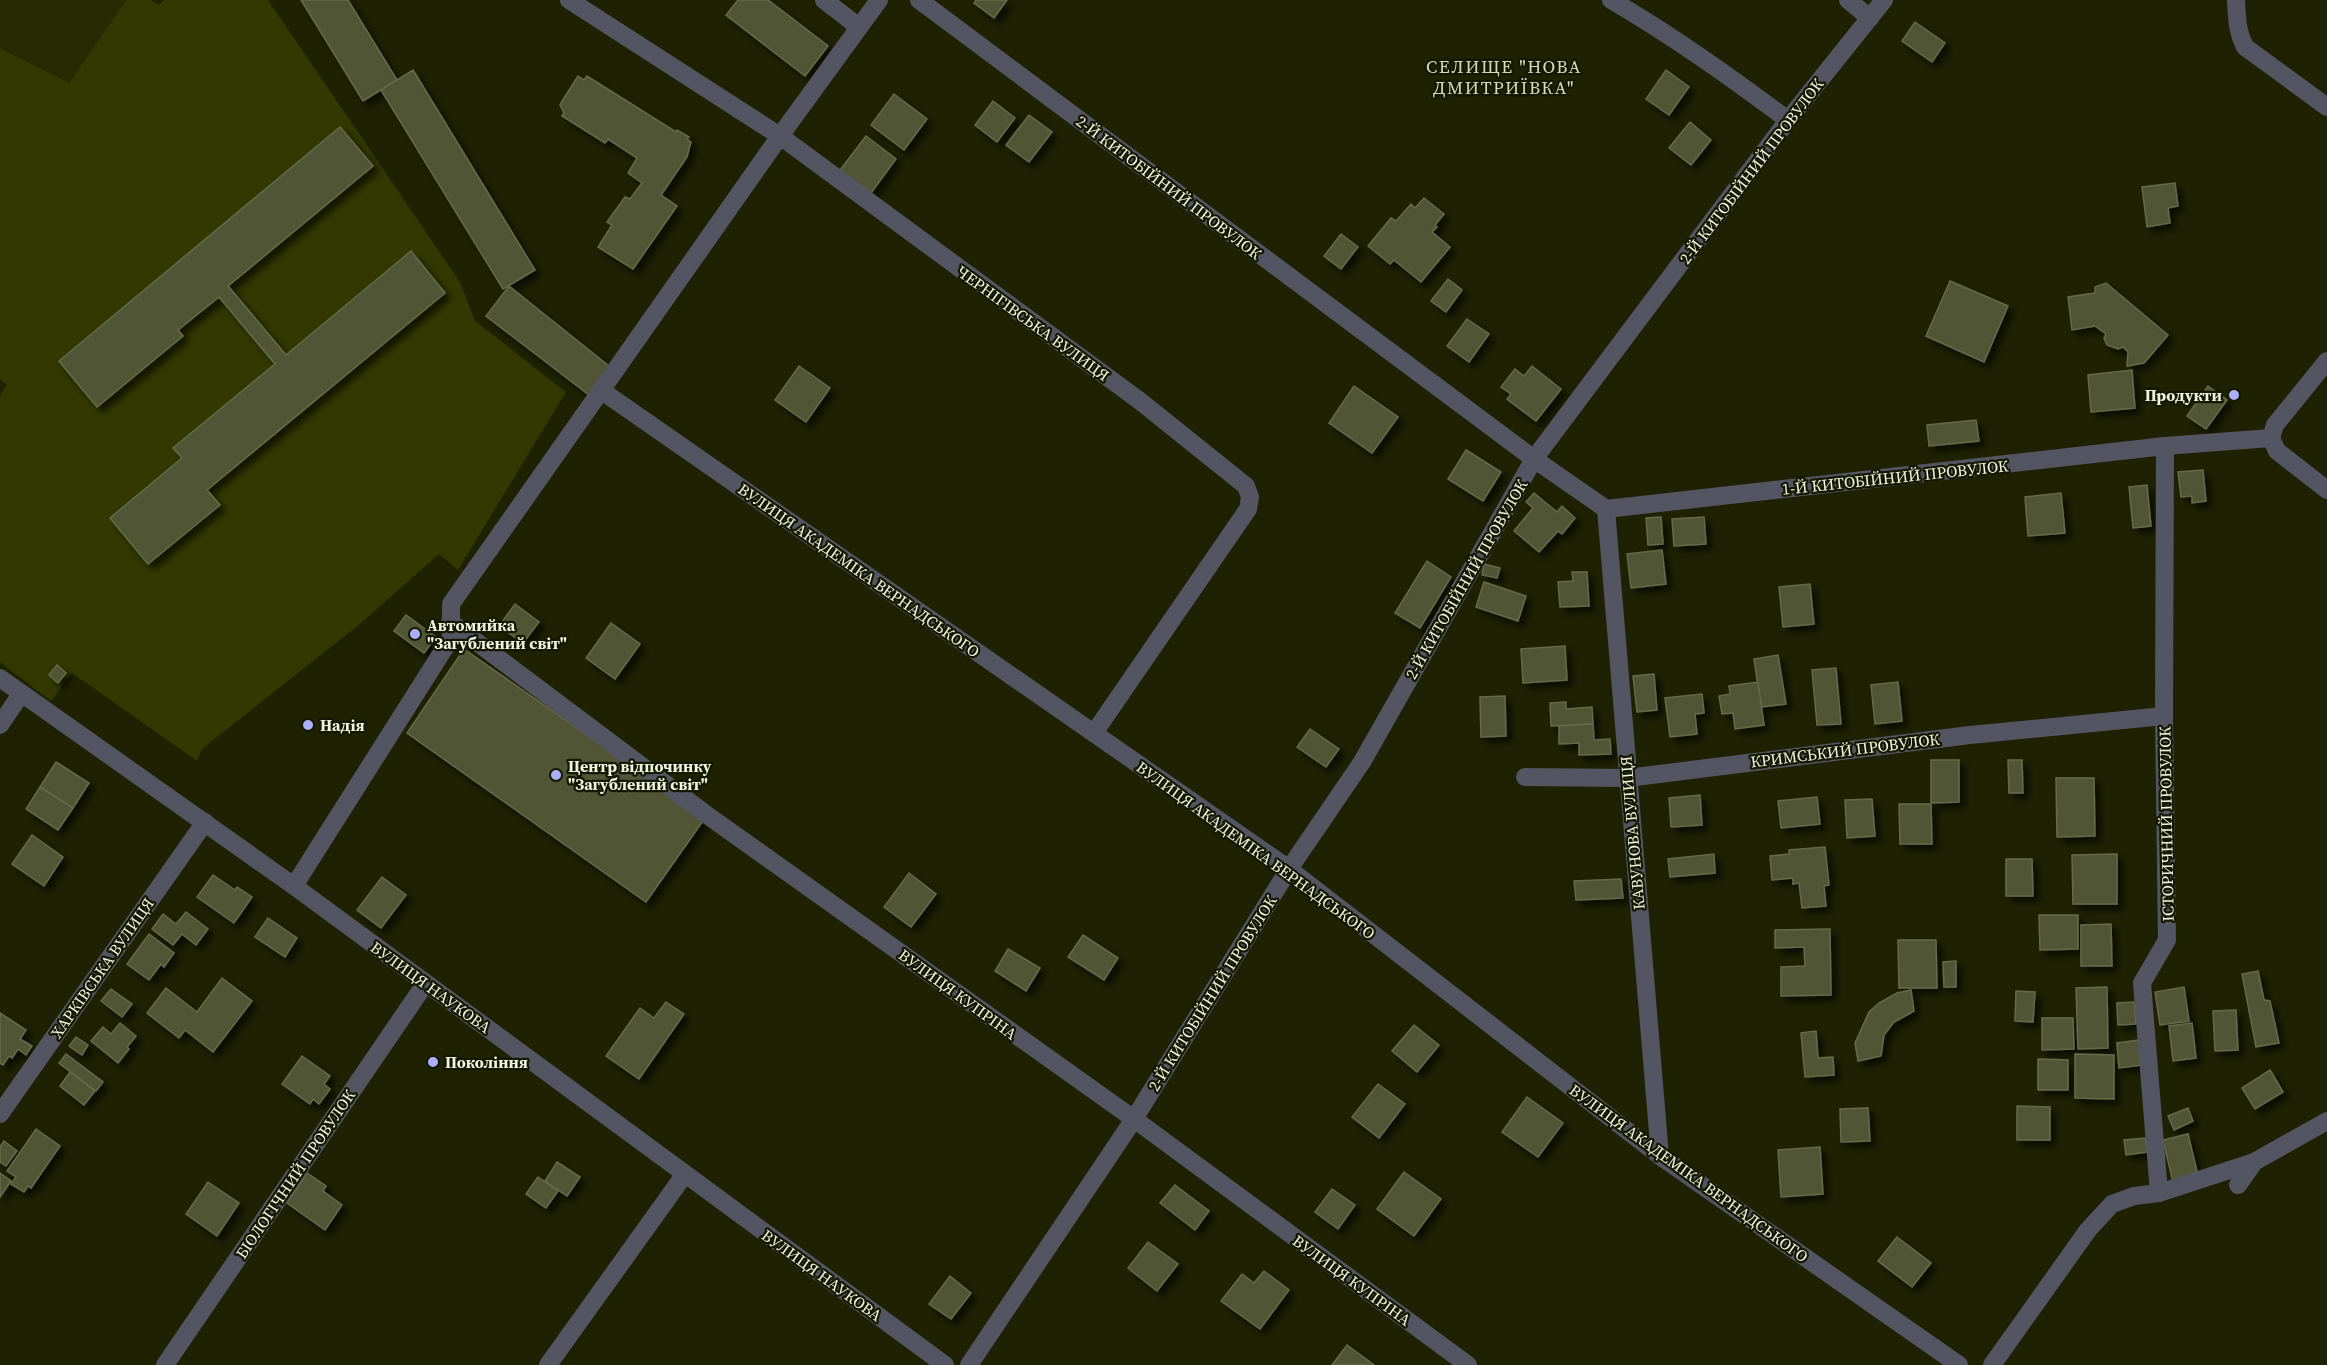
<svg xmlns="http://www.w3.org/2000/svg" width="2327" height="1365" viewBox="0 0 2327 1365" font-family="'Source Serif 4',serif">
  <defs>
    <filter id="shadow"><feDropShadow dx="5.5" dy="5.5" stdDeviation="3" flood-color="#0009"/></filter>
  </defs>
  <rect width="100%" height="100%" fill="#1e2203"/>
  <polygon fill="#272b03" points="0,0 126,0 69,83 0,48"/>
  <polygon fill="#323800" points="126,0 150,0 159,5 164,0 268,0 460,282 475,321 566,392 458,570 439,554 360,624 202,749 197,761 72,673 51,701 0,662 0,395 7,385 0,379 0,48 69,83"/>
  <g fill="#4f5434" stroke="#656b4a" stroke-width="1.5" filter="url(#shadow)">
    <polygon points="301,0 348,0 397,80 363,101"/>
    <polygon points="738,0 768,0 828,46 805,76 726,15"/>
    <polygon points="976,0 1007,0 994,18 974,3"/>
    <polygon points="1915,22 1945,43 1932,62 1902,41"/>
    <polygon points="413,70 535,270 503,289 381,90"/>
    <polygon points="1666,70 1689,87 1669,115 1646,99"/>
    <polygon points="578,76 584,80 587,76 676,132 677,130 689,137 687,139 691,142 687,157 661,195 677,206 633,269 598,247 612,225 607,222 625,197 630,199 642,183 628,173 637,158 608,139 605,143 562,116 564,113 560,105 562,101"/>
    <polygon points="894,94 927,119 904,150 871,125"/>
    <polygon points="993,101 1015,118 997,142 975,125"/>
    <polygon points="1029,115 1052,132 1029,162 1006,145"/>
    <polygon points="1690,122 1711,140 1691,165 1669,148"/>
    <polygon points="340,127 373,166 228,286 286,355 411,251 445,293 207,490 220,505 148,564 110,518 182,458 173,448 275,364 219,297 178,330 183,336 97,407 59,361"/>
    <polygon points="866,136 896,159 871,193 840,170"/>
    <polygon points="2175,183 2178,206 2168,208 2170,223 2147,227 2142,187"/>
    <polygon points="1424,198 1444,214 1435,225 1437,227 1432,232 1450,247 1421,282 1394,260 1390,264 1368,246 1391,218 1396,221 1411,204 1415,208"/>
    <polygon points="1341,234 1358,247 1341,269 1324,256"/>
    <polygon points="1448,279 1462,290 1446,312 1431,301"/>
    <polygon points="1950,281 2008,306 1984,362 1926,336"/>
    <polygon points="2106,283 2168,335 2144,363 2127,366 2128,352 2123,347 2118,349 2107,345 2104,338 2106,334 2095,326 2072,330 2068,297 2095,293 2095,287"/>
    <polygon points="509,286 610,367 589,395 486,316"/>
    <polygon points="1467,319 1489,334 1469,362 1447,346"/>
    <polygon points="799,366 830,388 806,422 775,400"/>
    <polygon points="1532,366 1561,389 1536,421 1507,399 1511,394 1501,387 1515,369 1524,376"/>
    <polygon points="2132,370 2135,408 2091,412 2088,375"/>
    <polygon points="1354,386 1398,417 1372,453 1329,423"/>
    <polygon points="2208,386 2227,400 2206,429 2187,416"/>
    <polygon points="1976,420 1979,441 1929,446 1927,425"/>
    <polygon points="1466,450 1501,472 1483,501 1448,479"/>
    <polygon points="2203,470 2206,501 2192,503 2192,496 2181,497 2178,472"/>
    <polygon points="2147,485 2151,526 2133,528 2129,487"/>
    <polygon points="1534,493 1557,512 1562,506 1575,518 1562,534 1558,531 1539,552 1514,531 1533,508 1526,502"/>
    <polygon points="2061,493 2065,533 2028,536 2025,497"/>
    <polygon points="1661,517 1663,544 1648,545 1646,518"/>
    <polygon points="1704,517 1706,544 1674,546 1672,519"/>
    <polygon points="1662,550 1666,584 1631,588 1627,554"/>
    <polygon points="1427,561 1451,577 1420,628 1395,613"/>
    <polygon points="1484,564 1500,568 1497,578 1482,575"/>
    <polygon points="1572,572 1587,572 1589,606 1560,607 1558,582 1573,581"/>
    <polygon points="1484,582 1526,596 1518,621 1476,607"/>
    <polygon points="1810,584 1814,624 1783,627 1779,587"/>
    <polygon points="515,604 539,622 523,643 499,626"/>
    <polygon points="406,615 436,637 424,653 394,631"/>
    <polygon points="611,623 640,644 615,679 586,658"/>
    <polygon points="1565,646 1567,680 1523,683 1521,649"/>
    <polygon points="464,649 705,818 646,902 407,733"/>
    <polygon points="1778,655 1786,704 1761,707 1754,659"/>
    <polygon points="57,665 66,673 58,683 49,675"/>
    <polygon points="1836,668 1841,724 1817,725 1812,670"/>
    <polygon points="1654,674 1657,710 1637,712 1633,676"/>
    <polygon points="1758,682 1764,725 1735,729 1733,713 1722,714 1719,696 1730,694 1729,686"/>
    <polygon points="1898,682 1902,721 1875,724 1871,685"/>
    <polygon points="1702,694 1704,713 1695,714 1697,734 1670,737 1665,698"/>
    <polygon points="1505,696 1506,736 1481,737 1480,697"/>
    <polygon points="1566,702 1566,709 1592,707 1593,724 1551,726 1550,703"/>
    <polygon points="1593,724 1594,740 1610,739 1611,754 1579,755 1579,743 1559,744 1559,726"/>
    <polygon points="1310,729 1339,749 1326,767 1297,747"/>
    <polygon points="1931,760 1959,760 1959,802 1931,803"/>
    <polygon points="2008,760 2022,760 2023,793 2009,793"/>
    <polygon points="56,762 89,783 73,808 40,787"/>
    <polygon points="2056,778 2094,778 2095,836 2057,837"/>
    <polygon points="40,787 73,808 58,830 26,809"/>
    <polygon points="1700,795 1702,825 1671,827 1669,798"/>
    <polygon points="1817,797 1820,824 1781,828 1778,801"/>
    <polygon points="1872,799 1875,836 1847,838 1845,800"/>
    <polygon points="1899,804 1931,804 1932,844 1900,844"/>
    <polygon points="32,835 63,857 44,886 12,864"/>
    <polygon points="1825,847 1829,885 1824,886 1826,906 1802,908 1799,883 1793,884 1793,878 1772,880 1770,856 1789,854 1789,850"/>
    <polygon points="1714,854 1715,873 1670,877 1668,859"/>
    <polygon points="2117,854 2117,904 2073,904 2072,855"/>
    <polygon points="2006,859 2032,859 2033,896 2006,896"/>
    <polygon points="909,873 936,894 911,927 884,907"/>
    <polygon points="213,875 235,890 237,887 252,897 234,923 197,897"/>
    <polygon points="382,877 406,895 381,928 357,910"/>
    <polygon points="1621,879 1623,898 1576,900 1574,881"/>
    <polygon points="186,912 208,929 196,945 182,934 173,945 152,929 163,914 176,924"/>
    <polygon points="2039,915 2078,915 2078,949 2040,950"/>
    <polygon points="268,918 297,938 285,957 255,937"/>
    <polygon points="2111,924 2112,966 2081,966 2081,925"/>
    <polygon points="1830,929 1831,995 1781,996 1781,967 1805,966 1804,947 1775,948 1775,930"/>
    <polygon points="149,934 174,953 164,967 161,964 149,980 127,964"/>
    <polygon points="1083,935 1118,958 1104,980 1068,957"/>
    <polygon points="1898,940 1936,940 1937,988 1899,988"/>
    <polygon points="1008,949 1040,968 1026,991 995,971"/>
    <polygon points="1956,961 1956,987 1944,987 1943,962"/>
    <polygon points="2258,971 2264,1000 2270,1001 2279,1043 2256,1047 2242,974"/>
    <polygon points="222,978 252,1001 213,1052 185,1030 179,1038 147,1013 166,988 197,1012"/>
    <polygon points="2107,987 2108,1048 2078,1049 2076,988"/>
    <polygon points="2184,987 2189,1021 2160,1025 2155,992"/>
    <polygon points="111,989 132,1004 122,1017 101,1001"/>
    <polygon points="1911,990 1914,1011 1894,1022 1884,1035 1881,1056 1858,1061 1855,1043 1869,1012 1879,1003 1897,993"/>
    <polygon points="2016,991 2035,992 2033,1022 2015,1021"/>
    <polygon points="666,1002 684,1014 639,1079 606,1056 640,1008 654,1018"/>
    <polygon points="2134,1002 2136,1024 2118,1025 2117,1003"/>
    <polygon points="2236,1010 2238,1050 2215,1051 2213,1011"/>
    <polygon points="0,1013 26,1030 20,1039 32,1046 26,1055 18,1049 12,1058 9,1056 3,1065 0,1063"/>
    <polygon points="2042,1018 2073,1018 2074,1049 2042,1050"/>
    <polygon points="120,1023 136,1036 127,1047 129,1049 118,1063 91,1041 103,1027 111,1034"/>
    <polygon points="2192,1023 2196,1058 2173,1061 2169,1026"/>
    <polygon points="1414,1025 1439,1045 1417,1072 1392,1051"/>
    <polygon points="1816,1031 1818,1058 1833,1057 1834,1075 1805,1077 1801,1033"/>
    <polygon points="76,1037 88,1045 82,1055 69,1046"/>
    <polygon points="2138,1040 2141,1065 2119,1068 2117,1043"/>
    <polygon points="66,1054 103,1082 96,1091 59,1063"/>
    <polygon points="2075,1054 2114,1055 2114,1099 2075,1098"/>
    <polygon points="302,1056 330,1076 324,1084 330,1089 319,1104 313,1099 310,1104 282,1084"/>
    <polygon points="2038,1059 2068,1060 2068,1090 2038,1090"/>
    <polygon points="2270,1070 2283,1092 2255,1109 2242,1088"/>
    <polygon points="70,1072 95,1091 84,1105 60,1086"/>
    <polygon points="1378,1084 1405,1104 1379,1138 1352,1117"/>
    <polygon points="1527,1097 1563,1123 1538,1157 1502,1132"/>
    <polygon points="2017,1106 2050,1107 2050,1140 2017,1140"/>
    <polygon points="1868,1108 1870,1141 1841,1142 1840,1109"/>
    <polygon points="2188,1108 2193,1121 2174,1130 2168,1116"/>
    <polygon points="36,1129 60,1146 31,1188 28,1186 24,1192 11,1184 16,1177 7,1171"/>
    <polygon points="2188,1134 2198,1176 2173,1182 2163,1140"/>
    <polygon points="2145,1138 2147,1152 2126,1155 2124,1140"/>
    <polygon points="4,1141 17,1151 6,1166 0,1162 0,1147"/>
    <polygon points="1820,1147 1823,1194 1781,1197 1778,1150"/>
    <polygon points="557,1162 580,1177 567,1196 545,1181"/>
    <polygon points="1404,1172 1441,1199 1414,1236 1377,1209"/>
    <polygon points="0,1173 11,1181 0,1197"/>
    <polygon points="307,1173 326,1186 323,1191 342,1205 325,1230 287,1203"/>
    <polygon points="538,1177 558,1191 546,1208 526,1194"/>
    <polygon points="208,1182 239,1203 217,1236 186,1214"/>
    <polygon points="1175,1185 1209,1211 1195,1230 1160,1203"/>
    <polygon points="1332,1189 1355,1205 1338,1229 1315,1212"/>
    <polygon points="1897,1237 1931,1263 1912,1287 1878,1261"/>
    <polygon points="1148,1242 1178,1264 1157,1291 1128,1268"/>
    <polygon points="1264,1271 1289,1290 1260,1329 1221,1301 1242,1274 1254,1283"/>
    <polygon points="950,1276 971,1293 951,1319 929,1304"/>
    <polygon points="1347,1345 1374,1365 1332,1365"/>
  </g>
  <g fill="none" stroke-linecap="round" stroke-linejoin="round">
    <g stroke="#545563" stroke-width="18">
      <polyline points="569,0 780,136 1140,401 1246,486 1250,497 1248,509 1094,733"/>
      <polyline points="824,0 859,27"/>
      <polyline points="919,0 1534,459 1606,509 2165,446 2271,438"/>
      <path d="M1611 0C1673 36 1730 77 1788 120"/>
      <polyline points="1848,0 1870,18"/>
      <path d="M2236 0C2237 18 2237 31 2245 47L2327 107"/>
      <polyline points="2327,361 2275,425 2271,438 2277,451 2327,490"/>
      <polyline points="602,391 1289,869 1660,1156 1959,1365"/>
      <polyline points="1606,509 1660,1156"/>
      <polyline points="450,622 707,815 1134,1119 1468,1365"/>
      <polyline points="0,678 294,886 945,1365"/>
      <polyline points="0,725 21,694"/>
      <polyline points="1525,777 1627,778 1970,735 2164,716"/>
      <polyline points="294,886 451,638 451,604 780,136 879,0"/>
      <polyline points="0,1114 205,822"/>
      <polyline points="2238,1185 2254,1162"/>
      <polyline points="2159,1193 2142,983 2167,940 2164,716 2165,446"/>
      <polyline points="165,1365 425,984"/>
      <polyline points="548,1365 685,1174"/>
      <polyline points="969,1365 1134,1119 1289,869 1362,762 1534,459 1788,120 1884,0"/>
      <polyline points="1992,1365 2088,1230 2112,1204 2134,1196 2159,1193 2254,1162 2327,1121"/>
    </g>
  </g>
  <g fill="#aab0fb" stroke="#151800" stroke-width="2">
    <circle cx="2234" cy="395" r="6"/>
    <circle cx="415" cy="634" r="6"/>
    <circle cx="308" cy="725" r="6"/>
    <circle cx="556" cy="775" r="6"/>
    <circle cx="433" cy="1062" r="6"/>
  </g>
  <g text-anchor="middle" dominant-baseline="central" stroke-width="4.5" stroke-linejoin="round" paint-order="stroke">
    <g font-size="16" fill="#eff3e1" stroke="#151800">
      <text transform="translate(1751 171) rotate(-53)">2-Й КИТОБІЙНИЙ ПРОВУЛОК</text>
      <text transform="translate(1169 187) rotate(37)">2-Й КИТОБІЙНИЙ ПРОВУЛОК</text>
      <text transform="translate(1033 323) rotate(36)">ЧЕРНІГІВСЬКА ВУЛИЦЯ</text>
      <text transform="translate(1895 477) rotate(-6)">1-Й КИТОБІЙНИЙ ПРОВУЛОК</text>
      <text transform="translate(859 570) rotate(35)">ВУЛИЦЯ АКАДЕМІКА ВЕРНАДСЬКОГО</text>
      <text transform="translate(1466 579) rotate(-60)">2-Й КИТОБІЙНИЙ ПРОВУЛОК</text>
      <text transform="translate(1845 750) rotate(-7)">КРИМСЬКИЙ ПРОВУЛОК</text>
      <text transform="translate(2166 824) rotate(-91)">ІСТОРИЧНИЙ ПРОВУЛОК</text>
      <text transform="translate(1632 833) rotate(-95)">КАВУНОВА ВУЛИЦЯ</text>
      <text transform="translate(1256 850) rotate(36)">ВУЛИЦЯ АКАДЕМІКА ВЕРНАДСЬКОГО</text>
      <text transform="translate(102 968) rotate(-55)">ХАРКІВСЬКА ВУЛИЦЯ</text>
      <text transform="translate(431 987) rotate(36)">ВУЛИЦЯ НАУКОВА</text>
      <text transform="translate(1212 993) rotate(-58)">2-Й КИТОБІЙНИЙ ПРОВУЛОК</text>
      <text transform="translate(958 994) rotate(36)">ВУЛИЦЯ КУПРІНА</text>
      <text transform="translate(1689 1173) rotate(36)">ВУЛИЦЯ АКАДЕМІКА ВЕРНАДСЬКОГО</text>
      <text transform="translate(295 1174) rotate(-56)">БІОЛОГІЧНИЙ ПРОВУЛОК</text>
      <text transform="translate(822 1275) rotate(36)">ВУЛИЦЯ НАУКОВА</text>
      <text transform="translate(1352 1280) rotate(36)">ВУЛИЦЯ КУПРІНА</text>
    </g>
    <g font-size="16" font-weight="bold" fill="#eff3e1" stroke="#151800" text-anchor="start">
      <text x="2222" y="395" text-anchor="end">Продукти</text>
      <text x="427" y="625">Автомийка<tspan x="427" dy="18">"Загублений світ"</tspan></text>
      <text x="320" y="725">Надія</text>
      <text x="568" y="766">Центр відпочинку<tspan x="568" dy="18">"Загублений світ"</tspan></text>
      <text x="445" y="1062">Покоління</text>
    </g>
    <g font-size="18" letter-spacing="1.5" fill="#d3dab6" stroke="#151800">
      <text x="1504" y="66">СЕЛИЩЕ "НОВА<tspan x="1504" dy="21">ДМИТРИЇВКА"</tspan></text>
    </g>
  </g>
</svg>
